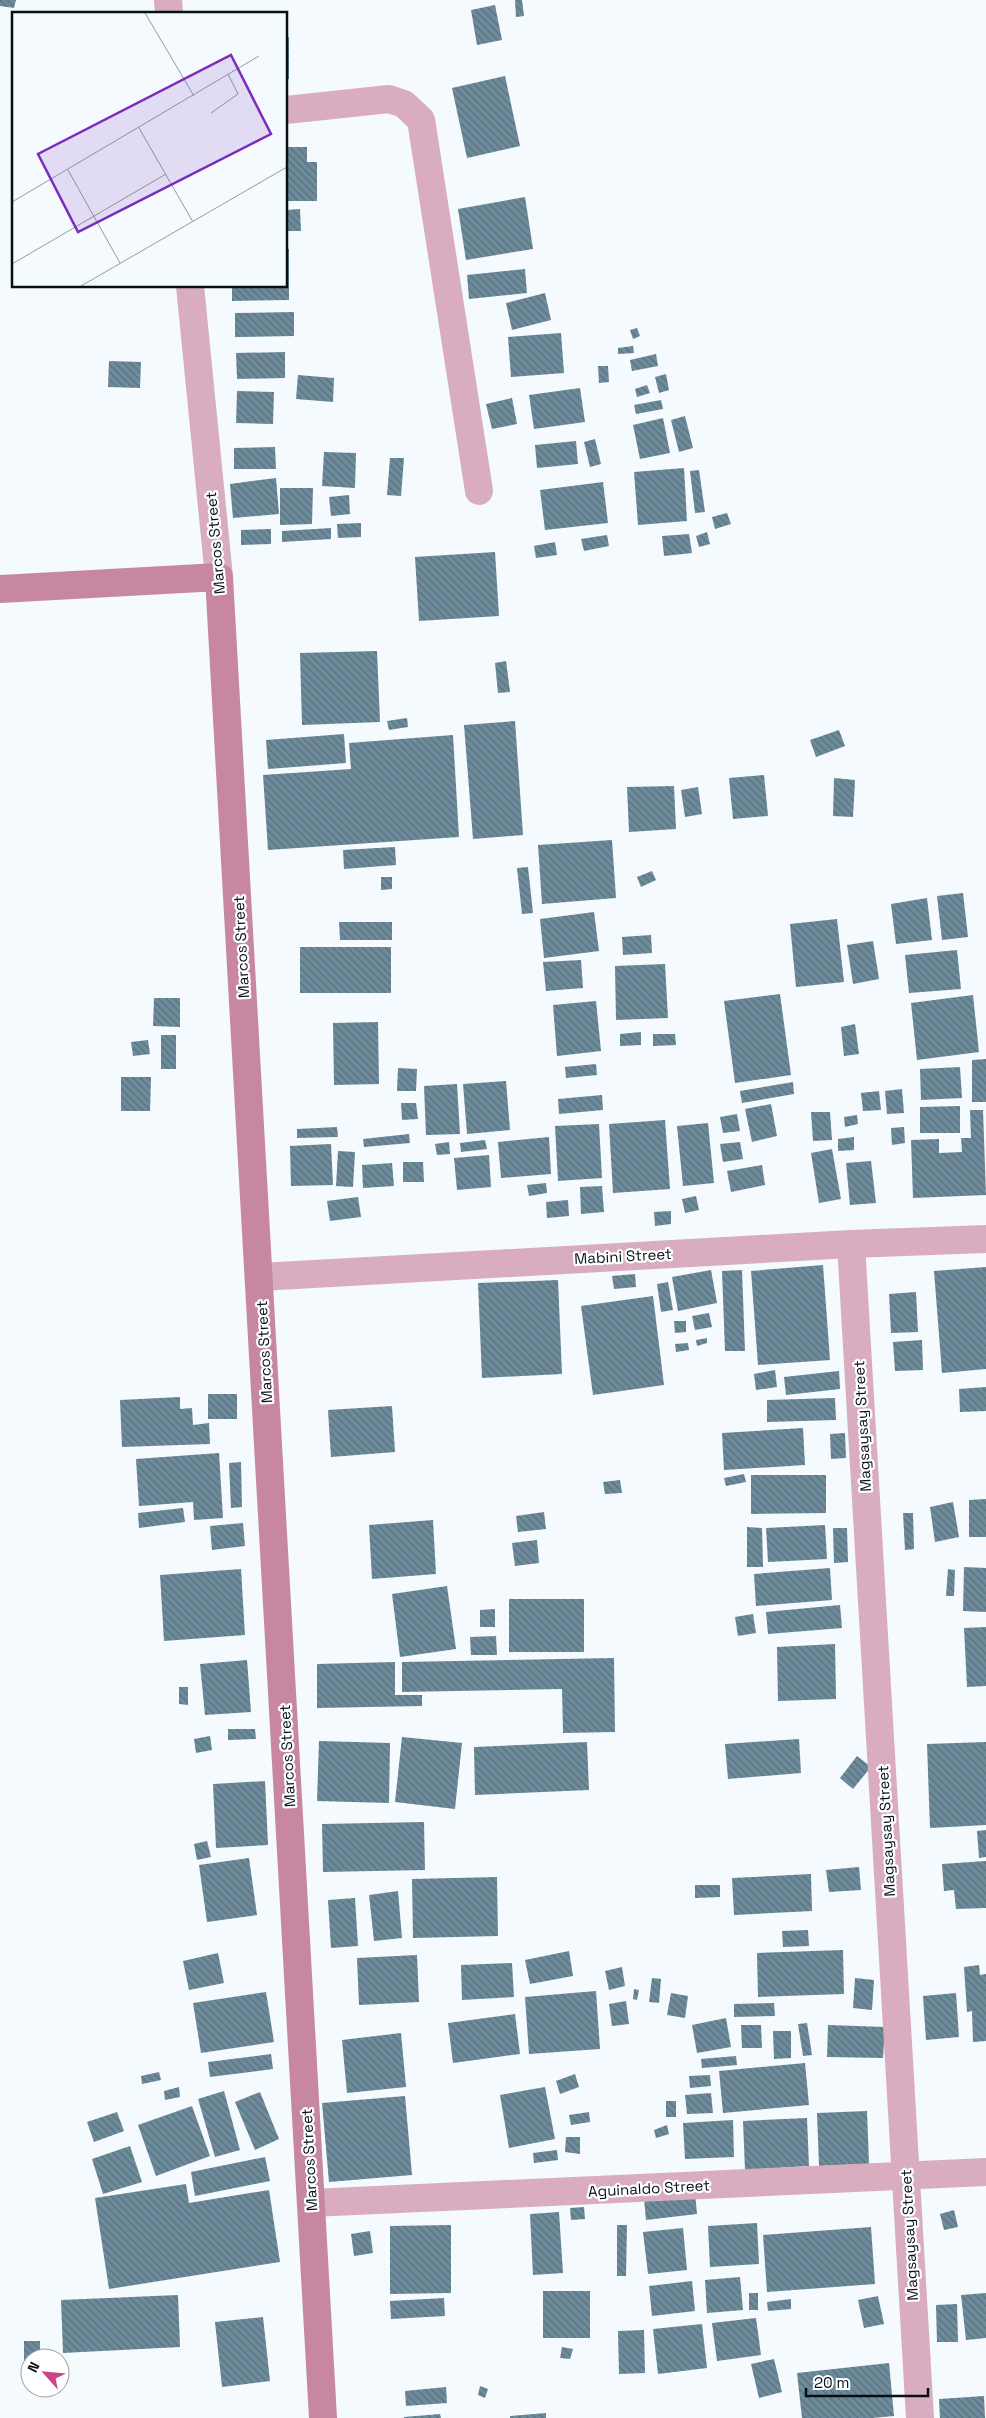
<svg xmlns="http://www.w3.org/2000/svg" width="986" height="2418" viewBox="0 0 986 2418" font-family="'Space Grotesk',sans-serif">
  <defs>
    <pattern id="building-back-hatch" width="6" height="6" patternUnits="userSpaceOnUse" patternTransform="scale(1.25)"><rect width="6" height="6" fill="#6e8b9b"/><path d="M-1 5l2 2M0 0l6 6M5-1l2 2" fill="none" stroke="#58707d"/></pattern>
  </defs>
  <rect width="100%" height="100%" fill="#f4fafe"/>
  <g fill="url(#building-back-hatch)">
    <polygon points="0,0 16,0 14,8 0,6"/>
    <polygon points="515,0 522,0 524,16 516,17"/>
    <polygon points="495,5 502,40 477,45 471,10"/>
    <rect x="286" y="37" width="3" height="42"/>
    <polygon points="505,76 520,146 467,158 452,88"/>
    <polygon points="286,147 307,147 307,162 317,162 317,201 286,201"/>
    <polygon points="525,197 533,249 466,260 458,209"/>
    <polygon points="300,209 301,231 286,231 286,210"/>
    <polygon points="286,249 289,249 289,300 232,301 232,286 286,286"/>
    <polygon points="525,269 527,293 469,299 467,275"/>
    <polygon points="545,293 551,320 512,330 506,303"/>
    <polygon points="294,312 294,336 235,337 235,313"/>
    <polygon points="637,328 640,336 633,339 630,330"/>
    <polygon points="561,333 564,373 511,377 508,337"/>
    <polygon points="633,346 634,353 618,354 618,348"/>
    <polygon points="285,352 285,378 237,379 236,353"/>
    <polygon points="656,354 658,366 632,371 630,360"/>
    <polygon points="109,361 141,362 140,388 108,387"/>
    <polygon points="598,366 608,366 609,382 599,383"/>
    <polygon points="666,374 669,390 659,393 655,377"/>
    <polygon points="298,375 334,378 333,402 296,399"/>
    <polygon points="647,385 650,393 637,397 635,389"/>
    <polygon points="580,388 585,422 534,429 529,395"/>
    <polygon points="237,391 274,392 273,424 236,423"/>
    <polygon points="512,398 517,424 492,429 486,404"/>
    <polygon points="661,400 663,409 636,414 634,405"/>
    <polygon points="685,416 693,448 679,452 671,420"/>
    <polygon points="663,418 670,453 640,459 633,425"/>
    <polygon points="595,439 601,464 590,467 584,442"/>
    <polygon points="576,441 578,464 537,468 535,445"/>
    <polygon points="275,447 276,469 234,469 234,448"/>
    <polygon points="324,452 356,453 355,488 322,486"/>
    <polygon points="390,458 404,458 401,496 387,495"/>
    <polygon points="684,468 687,521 638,525 634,472"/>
    <polygon points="699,470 705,512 695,513 690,471"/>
    <polygon points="276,478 279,514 233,518 230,484"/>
    <polygon points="603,482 608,523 545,530 540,490"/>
    <polygon points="280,488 313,488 312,524 280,525"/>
    <polygon points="349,495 350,514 331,516 329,497"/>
    <polygon points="727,513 731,524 715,529 712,517"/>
    <polygon points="361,523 361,537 338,538 337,524"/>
    <polygon points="331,528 331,539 282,542 282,531"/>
    <polygon points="271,529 271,544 241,545 241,530"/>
    <polygon points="707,532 710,544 699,547 696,536"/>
    <polygon points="689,534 692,553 664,556 662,536"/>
    <polygon points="607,535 609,546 584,551 581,539"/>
    <polygon points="555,542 557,555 536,558 534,546"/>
    <polygon points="495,552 499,616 419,621 415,557"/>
    <polygon points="377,651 380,722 302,725 300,653"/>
    <polygon points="506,661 510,692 498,693 495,663"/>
    <polygon points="407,718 408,727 389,730 387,721"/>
    <polygon points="515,721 523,835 473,839 464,725"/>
    <polygon points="839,730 845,746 816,757 810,740"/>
    <polygon points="344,734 346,763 268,769 266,740"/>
    <polygon points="453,735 459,837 268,850 263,775 351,769 349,743"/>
    <polygon points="764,775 768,816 733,819 729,778"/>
    <polygon points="834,778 855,780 853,817 833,816"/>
    <polygon points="674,786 676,829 629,832 627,787"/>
    <polygon points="698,787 702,814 685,817 681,790"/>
    <polygon points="612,840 616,898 542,904 538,845"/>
    <polygon points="395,847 396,865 344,869 343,850"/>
    <polygon points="528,867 533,913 522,914 517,868"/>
    <polygon points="652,871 656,880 641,887 637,877"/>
    <polygon points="381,877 392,877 392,889 381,890"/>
    <polygon points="963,893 968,937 942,940 937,896"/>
    <polygon points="927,898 932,940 896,944 891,904"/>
    <polygon points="594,912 599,951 544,958 540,919"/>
    <polygon points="837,919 844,982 796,987 790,924"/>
    <polygon points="339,922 392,922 392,940 340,940"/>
    <polygon points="651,935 652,953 623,955 622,937"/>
    <polygon points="873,941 879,979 853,984 847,945"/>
    <rect x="300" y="947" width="91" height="46"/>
    <polygon points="957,950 961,989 909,993 905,955"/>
    <polygon points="581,960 583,988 546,991 543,962"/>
    <polygon points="665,964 668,1018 616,1020 615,966"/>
    <polygon points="780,994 791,1075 735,1083 724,1001"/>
    <polygon points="973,995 979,1052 917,1060 911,1003"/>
    <polygon points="154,998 180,998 180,1027 153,1026"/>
    <polygon points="596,1001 601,1051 557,1056 553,1005"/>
    <polygon points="378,1022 379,1084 334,1085 333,1023"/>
    <polygon points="855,1024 859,1054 844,1056 841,1027"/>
    <polygon points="641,1032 641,1045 620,1046 620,1034"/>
    <polygon points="653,1034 675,1034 676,1045 653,1046"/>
    <rect x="161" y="1035" width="15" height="34"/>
    <polygon points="148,1040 150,1054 133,1056 131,1042"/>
    <polygon points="986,1059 986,1102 972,1102 972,1060"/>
    <polygon points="596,1064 597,1075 566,1078 565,1067"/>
    <polygon points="960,1067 962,1098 921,1100 920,1069"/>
    <polygon points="398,1068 417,1069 416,1091 397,1091"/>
    <polygon points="121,1077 151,1077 150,1111 121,1111"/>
    <polygon points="506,1081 510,1130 467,1134 463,1084"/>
    <polygon points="793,1082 794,1094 742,1103 740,1091"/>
    <polygon points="457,1084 460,1134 426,1135 424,1086"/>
    <polygon points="902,1089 904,1113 887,1114 885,1091"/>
    <polygon points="879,1091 881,1110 863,1111 861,1093"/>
    <polygon points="602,1095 603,1110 559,1114 558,1099"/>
    <polygon points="401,1103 416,1103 418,1119 402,1120"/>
    <polygon points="771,1104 777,1136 752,1142 745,1109"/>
    <polygon points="960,1106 960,1133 920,1133 920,1107"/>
    <polygon points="970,1110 983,1110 986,1195 913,1198 911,1140 939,1139 939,1153 962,1152 961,1138 971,1138"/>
    <polygon points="811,1112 830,1112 832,1140 813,1141"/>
    <polygon points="737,1114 740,1131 723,1133 720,1117"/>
    <polygon points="857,1115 858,1124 845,1127 844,1117"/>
    <polygon points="665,1120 670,1189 613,1193 609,1124"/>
    <polygon points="708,1123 714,1183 683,1186 677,1126"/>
    <polygon points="599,1124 602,1178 558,1181 555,1126"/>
    <polygon points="337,1127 338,1137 297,1138 297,1129"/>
    <polygon points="904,1127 905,1143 892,1145 891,1128"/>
    <polygon points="409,1134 410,1143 364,1147 363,1139"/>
    <polygon points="549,1137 551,1174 501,1178 498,1142"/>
    <polygon points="854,1137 854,1150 838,1151 838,1139"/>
    <polygon points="485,1140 487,1149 461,1152 460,1143"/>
    <polygon points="449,1142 450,1154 437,1155 435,1144"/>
    <polygon points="740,1142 743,1159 723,1162 720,1144"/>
    <polygon points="331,1144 333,1185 291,1186 290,1146"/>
    <polygon points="832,1149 841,1199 819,1203 811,1153"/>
    <polygon points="338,1151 355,1152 353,1187 336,1186"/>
    <polygon points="489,1155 491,1187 457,1190 454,1158"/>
    <polygon points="871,1161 876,1203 850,1205 846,1163"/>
    <polygon points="403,1162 423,1162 424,1182 403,1182"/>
    <polygon points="392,1163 394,1186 363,1188 362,1165"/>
    <polygon points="762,1165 765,1185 731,1192 727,1171"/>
    <polygon points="546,1183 547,1193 529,1196 527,1185"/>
    <polygon points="602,1186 604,1212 581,1214 580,1187"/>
    <polygon points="696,1196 699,1210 685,1213 682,1199"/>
    <polygon points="358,1197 361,1217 330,1221 327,1201"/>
    <polygon points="568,1200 569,1216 547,1218 546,1202"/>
    <polygon points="671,1211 671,1224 655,1226 654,1212"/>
    <polygon points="823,1265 830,1360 758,1365 751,1271"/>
    <polygon points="986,1267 986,1369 942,1373 934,1271"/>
    <polygon points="711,1270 717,1303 678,1311 672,1277"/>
    <polygon points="742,1270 745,1351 725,1351 722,1271"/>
    <polygon points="635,1274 636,1287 614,1289 612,1276"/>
    <polygon points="558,1280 562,1374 482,1378 478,1283"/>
    <polygon points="668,1282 673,1310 661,1312 657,1284"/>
    <polygon points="916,1292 918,1332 891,1333 889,1294"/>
    <polygon points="653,1296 664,1385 593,1395 581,1306"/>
    <polygon points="709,1313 712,1327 695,1330 692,1316"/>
    <polygon points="674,1321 686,1321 686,1332 675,1333"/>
    <polygon points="707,1338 707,1343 697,1346 696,1340"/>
    <polygon points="922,1340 923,1370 895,1371 893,1342"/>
    <polygon points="688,1343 689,1350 676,1352 675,1344"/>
    <polygon points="775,1370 777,1387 756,1390 754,1374"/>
    <polygon points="839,1371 840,1389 786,1395 784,1377"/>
    <polygon points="986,1387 986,1411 960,1412 959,1389"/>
    <rect x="208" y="1394" width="29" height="25"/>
    <polygon points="180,1397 180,1409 192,1408 193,1425 209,1423 210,1444 122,1447 120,1400"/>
    <polygon points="835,1398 836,1420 767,1422 767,1400"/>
    <polygon points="392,1406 395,1452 331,1457 328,1410"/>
    <polygon points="803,1428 805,1465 724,1470 722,1433"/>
    <polygon points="845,1433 846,1458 831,1459 830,1434"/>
    <polygon points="219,1453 223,1518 194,1520 193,1502 139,1506 136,1459"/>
    <polygon points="241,1462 242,1507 231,1508 229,1463"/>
    <polygon points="744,1474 746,1482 726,1486 724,1478"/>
    <polygon points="751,1475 826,1475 826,1513 751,1514"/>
    <polygon points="620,1480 622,1493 605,1494 603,1482"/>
    <polygon points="986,1499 986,1537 969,1537 969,1500"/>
    <polygon points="953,1502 959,1537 935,1542 930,1507"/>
    <polygon points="183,1508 185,1522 139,1528 138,1513"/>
    <polygon points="544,1512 546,1529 518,1532 516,1516"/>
    <polygon points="903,1513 913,1513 914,1549 905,1550"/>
    <polygon points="433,1520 436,1574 372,1579 369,1525"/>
    <polygon points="243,1523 245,1546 212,1550 210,1526"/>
    <polygon points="825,1525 827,1559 768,1562 766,1528"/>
    <polygon points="747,1527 762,1528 763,1567 747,1567"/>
    <polygon points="833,1528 847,1528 848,1562 834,1563"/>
    <polygon points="537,1540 539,1563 515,1566 512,1543"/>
    <polygon points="964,1567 986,1568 986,1612 963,1611"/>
    <polygon points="830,1568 832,1600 756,1606 754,1574"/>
    <polygon points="241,1569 245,1635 164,1641 160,1575"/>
    <polygon points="948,1569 955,1570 954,1596 946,1596"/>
    <polygon points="447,1586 456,1649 400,1657 392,1594"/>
    <rect x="509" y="1599" width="75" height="53"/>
    <polygon points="840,1605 842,1628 768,1634 766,1612"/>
    <polygon points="495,1609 495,1627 480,1627 480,1610"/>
    <polygon points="753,1614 756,1633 738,1636 735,1617"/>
    <polygon points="986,1627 986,1686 967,1687 964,1628"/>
    <polygon points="496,1636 497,1655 471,1655 470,1637"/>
    <polygon points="835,1644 836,1699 778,1701 777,1647"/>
    <polygon points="614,1658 615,1732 563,1733 562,1689 402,1692 402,1662"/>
    <polygon points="247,1660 251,1712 205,1715 200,1664"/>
    <polygon points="395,1662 395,1695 422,1695 422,1706 317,1708 317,1664"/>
    <polygon points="179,1687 188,1687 188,1705 179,1704"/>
    <polygon points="228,1729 255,1729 256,1739 228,1740"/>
    <polygon points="210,1736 212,1750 196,1753 194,1739"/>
    <polygon points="402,1737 462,1743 455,1809 395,1802"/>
    <polygon points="799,1739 801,1773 728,1779 725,1744"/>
    <polygon points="319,1741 390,1743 389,1803 317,1801"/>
    <polygon points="587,1742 589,1790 475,1795 474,1747"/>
    <polygon points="986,1742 986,1825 930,1828 927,1744"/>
    <polygon points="857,1756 871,1767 853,1789 840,1778"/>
    <polygon points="265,1781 268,1845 216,1848 213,1784"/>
    <polygon points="424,1822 425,1870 323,1872 322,1824"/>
    <polygon points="986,1830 986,1857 979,1858 977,1831"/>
    <polygon points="207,1841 211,1857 197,1860 194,1844"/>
    <polygon points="249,1858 257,1915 207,1922 199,1865"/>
    <polygon points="986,1861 986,1908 956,1909 954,1890 944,1891 942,1864"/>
    <polygon points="859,1867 861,1890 829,1892 826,1870"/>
    <polygon points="811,1874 812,1911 734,1915 732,1878"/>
    <polygon points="497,1877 498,1936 413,1938 412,1879"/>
    <polygon points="695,1885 720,1885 720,1897 695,1898"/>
    <polygon points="398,1891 402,1938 374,1941 369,1895"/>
    <polygon points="355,1898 358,1946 331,1948 328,1900"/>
    <polygon points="808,1930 809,1946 783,1947 782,1931"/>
    <polygon points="843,1950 844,1994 758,1997 757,1953"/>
    <polygon points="569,1951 573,1976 530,1984 525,1960"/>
    <polygon points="218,1953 224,1983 189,1990 183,1961"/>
    <polygon points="417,1955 419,2002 359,2005 357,1958"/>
    <polygon points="512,1963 514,1997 462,2000 461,1965"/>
    <polygon points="979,1965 980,1975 986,1974 986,2041 973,2042 972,2011 967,2012 964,1967"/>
    <polygon points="622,1967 625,1986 609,1990 605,1971"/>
    <polygon points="652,1978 661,1979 659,2003 649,2002"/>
    <polygon points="855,1978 874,1980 872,2010 853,2008"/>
    <polygon points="634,1989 639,1990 637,2000 633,1999"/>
    <polygon points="596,1991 600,2049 529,2054 525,1997"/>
    <polygon points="266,1992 274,2042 201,2053 193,2003"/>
    <polygon points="671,1993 688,1996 685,2018 667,2015"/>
    <polygon points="956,1993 959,2037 926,2040 923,1996"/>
    <polygon points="626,2001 629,2024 612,2026 609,2004"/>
    <polygon points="774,2003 775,2016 734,2017 734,2004"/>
    <polygon points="515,2014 520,2054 453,2063 448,2023"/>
    <polygon points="726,2018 731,2047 697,2053 692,2025"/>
    <polygon points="807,2023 812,2055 803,2056 798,2024"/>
    <polygon points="741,2025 761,2025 762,2048 742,2048"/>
    <polygon points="828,2025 885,2027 883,2058 827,2057"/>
    <polygon points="773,2031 791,2031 791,2058 774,2059"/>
    <polygon points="401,2033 406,2087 347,2093 342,2040"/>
    <polygon points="271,2054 273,2069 210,2077 208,2062"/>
    <polygon points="736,2056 737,2065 702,2068 701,2059"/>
    <polygon points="805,2063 809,2105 723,2113 719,2071"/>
    <polygon points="159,2072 161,2080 142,2084 141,2076"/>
    <polygon points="575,2074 579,2087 560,2094 556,2081"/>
    <polygon points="710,2075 711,2086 690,2088 689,2076"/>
    <polygon points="179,2087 180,2097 165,2100 164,2091"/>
    <polygon points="545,2087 555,2139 509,2148 500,2095"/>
    <polygon points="224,2091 240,2150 215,2157 198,2099"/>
    <polygon points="260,2092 279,2139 255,2150 235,2102"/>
    <polygon points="711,2093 713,2113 687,2114 685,2095"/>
    <polygon points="405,2096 412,2175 329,2182 322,2103"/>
    <rect x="666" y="2101" width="10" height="16"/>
    <polygon points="192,2106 210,2156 156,2176 138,2125"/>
    <polygon points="867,2111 869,2164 819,2166 817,2113"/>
    <polygon points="117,2112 124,2131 94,2142 87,2122"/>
    <polygon points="589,2112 590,2122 571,2125 569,2115"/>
    <polygon points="807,2118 809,2166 745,2170 743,2121"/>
    <polygon points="733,2120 734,2157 685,2159 683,2123"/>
    <polygon points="667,2125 669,2134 656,2138 654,2130"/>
    <polygon points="566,2137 580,2137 580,2154 565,2152"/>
    <polygon points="130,2146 142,2182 103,2194 92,2159"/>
    <polygon points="557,2150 558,2160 534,2163 533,2153"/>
    <polygon points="265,2157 270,2181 195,2196 191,2172"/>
    <polygon points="186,2184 189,2203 269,2190 280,2262 109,2289 95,2198"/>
    <polygon points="695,2193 697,2214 646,2220 644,2199"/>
    <polygon points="584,2207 585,2219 571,2220 570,2208"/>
    <polygon points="954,2210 958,2227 944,2230 940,2214"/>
    <polygon points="559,2212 563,2273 533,2275 530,2214"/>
    <polygon points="757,2223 759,2264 710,2267 708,2226"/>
    <polygon points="451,2225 451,2293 390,2294 390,2226"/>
    <polygon points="617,2225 627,2225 626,2276 617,2276"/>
    <polygon points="871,2227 875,2284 767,2292 763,2235"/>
    <polygon points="683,2228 687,2270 648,2274 643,2232"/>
    <polygon points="370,2231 373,2253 354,2256 351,2234"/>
    <polygon points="740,2277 743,2310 707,2313 705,2280"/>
    <polygon points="692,2281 695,2311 652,2316 649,2286"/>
    <rect x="543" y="2291" width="47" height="47"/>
    <rect x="749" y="2293" width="9" height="17"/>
    <polygon points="986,2293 986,2338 966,2340 961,2295"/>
    <polygon points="178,2295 180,2347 63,2353 61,2300"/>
    <polygon points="878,2296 884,2324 864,2328 858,2300"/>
    <polygon points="444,2298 445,2316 391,2319 390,2301"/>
    <polygon points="791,2299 791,2309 768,2311 767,2302"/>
    <polygon points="957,2304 958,2342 937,2342 936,2305"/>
    <polygon points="263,2317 270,2381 222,2387 215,2322"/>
    <polygon points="756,2318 761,2355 717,2361 712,2323"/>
    <polygon points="702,2324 707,2368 658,2374 653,2329"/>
    <polygon points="644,2330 645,2373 619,2374 618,2331"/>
    <polygon points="24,2341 40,2341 40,2358 30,2358 30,2362 24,2362"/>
    <polygon points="562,2347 573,2349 570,2359 560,2358"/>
    <polygon points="774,2359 782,2392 759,2398 751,2364"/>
    <polygon points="889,2363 894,2416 872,2418 802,2418 797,2373"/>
    <polygon points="480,2386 488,2389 485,2398 478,2395"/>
    <polygon points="446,2387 447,2403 406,2406 405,2391"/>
    <polygon points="984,2396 985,2418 940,2418 939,2399"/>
    <polygon points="546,2413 546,2418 510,2418 510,2416"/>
    <polygon points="440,2414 441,2418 404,2418 404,2417"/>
  </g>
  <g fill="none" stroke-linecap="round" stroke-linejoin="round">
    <g stroke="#d9adbf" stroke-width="28">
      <polyline points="168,0 169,14"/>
      <polyline points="286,110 389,99 404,104 421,120 479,491"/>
      <polyline points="190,286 219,577"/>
      <polyline points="851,1244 920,2418"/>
      <polyline points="260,1277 851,1244 986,1239"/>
      <polyline points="311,2203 986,2172"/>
    </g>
    <polyline stroke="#c787a2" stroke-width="28" points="0,589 219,577 323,2418"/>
  </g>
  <g text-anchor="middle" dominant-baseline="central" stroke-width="4.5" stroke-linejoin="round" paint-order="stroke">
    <g font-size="15" fill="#061116" stroke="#fff">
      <text transform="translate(215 543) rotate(-95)">Marcos Street</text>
      <text transform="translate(241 947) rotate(-93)">Marcos Street</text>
      <text transform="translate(623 1256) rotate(-3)">Mabini Street</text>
      <text transform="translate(264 1352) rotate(-93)">Marcos Street</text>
      <text transform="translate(862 1426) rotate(-93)">Magsaysay Street</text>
      <text transform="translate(287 1756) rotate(-93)">Marcos Street</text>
      <text transform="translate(886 1831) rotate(-93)">Magsaysay Street</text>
      <text transform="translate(309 2160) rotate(-93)">Marcos Street</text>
      <text transform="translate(649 2188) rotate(-3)">Aguinaldo Street</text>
      <text transform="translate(909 2235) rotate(-93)">Magsaysay Street</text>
    </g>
  </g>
  <g transform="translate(12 12)">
    <rect width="275" height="275" fill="#f4fafe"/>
    <path fill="none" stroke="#959da1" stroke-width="1" d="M133 1 182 84M199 101 226 82 216 62M127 116 181 210M56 158 108 251M0 190 247 44M0 252 154 162M69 274 275 155"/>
    <path fill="#7b2cbf" fill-opacity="0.15" stroke="#7b2cbf" stroke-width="2.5" d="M219 43 259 122 66 220 26 142Z"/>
    <rect width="275" height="275" fill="none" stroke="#061116" stroke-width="2.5"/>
  </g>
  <g transform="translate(45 2373) rotate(297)"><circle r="24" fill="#ffffff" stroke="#9ba0a2"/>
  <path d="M0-4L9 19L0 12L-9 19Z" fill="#ca4589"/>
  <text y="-8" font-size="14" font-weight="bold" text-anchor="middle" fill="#061116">N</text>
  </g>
  <path d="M806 2388v8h122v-8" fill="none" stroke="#061116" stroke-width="2.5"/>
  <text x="814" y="2388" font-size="15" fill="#061116" stroke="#ffffff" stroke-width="4" paint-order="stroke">20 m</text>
</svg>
